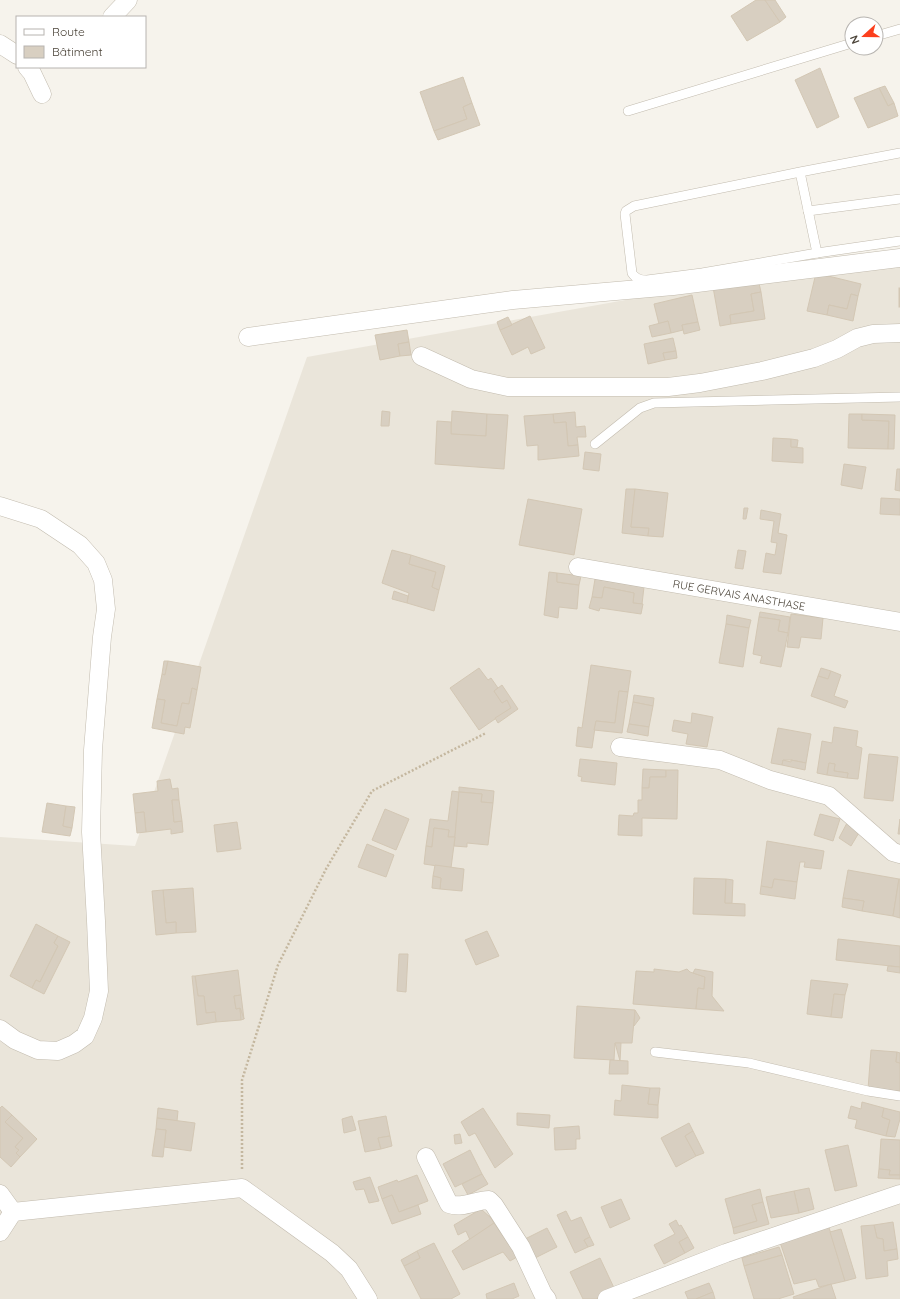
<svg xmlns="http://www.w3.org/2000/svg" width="900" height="1299" viewBox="0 0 900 1299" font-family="Quicksand,sans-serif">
  <rect width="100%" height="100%" fill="#f6f3ec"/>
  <polygon fill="#eae5da" points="900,251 900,1299 0,1299 0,837 135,846 307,357"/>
  <g fill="#d8cfc1" stroke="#d3c7b4">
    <polygon points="756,0 765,0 780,22 747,41 731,16"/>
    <polygon points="765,0 775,0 786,17 780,22"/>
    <polygon points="820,68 839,117 817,128 795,80"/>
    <polygon points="463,77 472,103 463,107 467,119 434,131 420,92"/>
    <polygon points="885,86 894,103 888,106 879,88"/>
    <polygon points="879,88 888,106 894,103 898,116 868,128 854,98"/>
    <polygon points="472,103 480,125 438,140 434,131 467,119 463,107"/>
    <polygon points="816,273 861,284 858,296 851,294 847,309 829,305 827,315 807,311"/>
    <polygon points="758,279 761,292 751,294 754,311 730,315 731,324 720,326 713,287"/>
    <rect x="899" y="288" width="1" height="19"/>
    <polygon points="761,292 765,319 731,324 730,315 754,311 751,294"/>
    <polygon points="851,294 858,296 853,321 827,315 829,305 847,309"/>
    <polygon points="692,295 698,322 682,325 683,330 671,333 668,321 659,324 654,304"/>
    <polygon points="530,316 545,348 531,354 528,347 512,355 500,330"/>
    <polygon points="508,317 512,325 500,330 497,322"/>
    <polygon points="668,321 671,333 652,337 649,326"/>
    <polygon points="698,322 700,330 684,334 682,325"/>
    <polygon points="407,330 409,342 398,344 400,356 380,360 375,335"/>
    <polygon points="673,338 676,351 663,353 665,360 648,364 644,344"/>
    <polygon points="409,342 411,355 400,356 398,344"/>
    <polygon points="676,351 677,358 665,360 663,353"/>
    <polygon points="382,411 390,412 389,426 381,426"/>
    <polygon points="452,411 487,414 486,436 451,434"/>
    <polygon points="575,412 576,427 585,426 586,437 577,437 578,445 568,446 566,422 554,423 553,414"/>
    <polygon points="487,414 508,415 504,469 435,464 437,421 451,422 451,434 486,436"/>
    <polygon points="553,414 554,423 566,422 568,446 578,445 579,456 538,460 538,445 527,446 524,416"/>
    <polygon points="849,414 862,414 862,420 889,421 888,449 848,448"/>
    <polygon points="862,414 895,415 894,449 888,449 889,421 862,420"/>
    <polygon points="773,438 791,439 791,447 803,448 803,463 772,461"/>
    <polygon points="791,439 798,440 797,447 791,447"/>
    <polygon points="585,452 601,454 599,471 583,469"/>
    <polygon points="844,464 866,467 862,489 841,485"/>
    <polygon points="897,469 900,469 900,491 895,490"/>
    <polygon points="626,489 635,489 631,527 649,528 648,536 622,533"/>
    <polygon points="635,489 668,493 663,537 648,536 649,528 631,527"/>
    <polygon points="881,498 900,499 900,515 880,514"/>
    <polygon points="528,499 582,509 574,555 519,545"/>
    <polygon points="744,508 748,508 746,519 743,519"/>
    <polygon points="761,510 781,514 778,533 787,535 781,574 763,572 766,553 775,555 777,543 771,542 774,521 760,519"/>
    <polygon points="392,550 411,555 409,564 436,572 432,587 439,590 434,611 407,603 409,593 382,583"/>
    <polygon points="738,550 746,551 743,569 735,568"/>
    <polygon points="411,555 445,566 439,590 432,587 436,572 409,564"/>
    <polygon points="549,572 557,573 557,582 579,585 577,609 559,607 558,618 544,615"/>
    <polygon points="557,573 581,576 579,585 557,582"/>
    <polygon points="595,579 644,587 642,604 633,603 634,593 604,587 602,598 592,597"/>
    <polygon points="604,587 634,593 633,603 643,604 641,614 600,608 599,611 589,608 592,597 602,598"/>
    <polygon points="394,591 408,596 407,603 392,599"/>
    <polygon points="760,612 790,617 788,633 778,631 780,620 759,617"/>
    <polygon points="791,614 823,618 821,639 801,637 799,648 787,647"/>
    <polygon points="727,615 751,620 749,628 726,624"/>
    <polygon points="759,617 780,620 778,631 788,633 781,667 760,663 762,656 753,654"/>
    <polygon points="726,624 749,628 743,667 719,663"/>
    <polygon points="164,661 168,661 165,675 162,674"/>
    <polygon points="168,661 201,667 197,690 192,688 189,704 182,703 177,726 161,723 165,700 157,699 162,674 165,675"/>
    <polygon points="591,665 631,671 628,692 619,691 615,723 596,721 592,748 576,746 578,727 582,728"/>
    <polygon points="479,668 488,680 491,678 498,688 494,691 502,703 507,700 511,708 479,730 450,688"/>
    <polygon points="821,668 831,671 828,679 818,676"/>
    <polygon points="831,671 841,675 834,696 848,701 845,708 811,696 818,676 828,679"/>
    <polygon points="502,685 518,709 498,723 495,718 511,708 507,700 502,703 494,691"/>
    <polygon points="192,688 197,690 190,728 185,727 184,734 152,728 157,699 165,700 161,723 177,726 182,703 189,704"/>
    <polygon points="619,691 628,692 622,733 594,730 596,721 615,723"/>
    <polygon points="634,695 654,698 653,706 633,702"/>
    <polygon points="633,702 653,706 649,727 629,724"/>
    <polygon points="692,713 713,717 707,747 686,744 688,734 672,731 674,720 691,723"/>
    <polygon points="629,724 649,727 648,736 627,732"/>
    <polygon points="834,727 858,731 856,746 862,748 858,779 847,778 848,773 834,771 835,764 829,763 827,775 817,773 822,741 832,743"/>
    <polygon points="778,728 811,734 806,763 791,760 783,760 782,765 771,763"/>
    <polygon points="869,754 898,757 893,801 864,798"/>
    <polygon points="580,759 617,763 615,785 581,781 582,777 578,776"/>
    <polygon points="783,760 791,762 791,760 806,763 805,770 782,765"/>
    <polygon points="829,763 835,764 834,771 848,773 847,778 827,775"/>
    <polygon points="643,769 666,770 666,777 650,777 649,788 642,788"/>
    <polygon points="666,770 678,770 677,819 642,818 642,836 618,835 619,815 633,816 634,813 638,813 638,800 642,800 642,788 649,788 650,777 666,777"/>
    <polygon points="170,779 172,789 178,788 179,800 172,800 174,822 182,821 183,832 171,834 171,829 146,832 144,812 135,813 133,794 158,791 157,781"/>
    <polygon points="459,787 494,791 493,803 481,802 482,794 459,792"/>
    <polygon points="452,791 459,792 455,837 448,837 449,830 434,828 432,847 426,846 430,819 448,821"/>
    <polygon points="459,792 482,794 481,802 493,803 488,845 467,843 467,847 454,846"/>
    <polygon points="172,800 179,800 182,821 174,822"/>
    <polygon points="47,803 66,806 63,826 72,828 70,836 42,832"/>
    <polygon points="66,806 75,807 72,828 63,826"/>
    <polygon points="385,809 409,819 396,850 372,840"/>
    <polygon points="144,812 146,832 137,833 135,813"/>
    <polygon points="820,814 840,819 833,841 814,835"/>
    <polygon points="900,819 900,834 898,834"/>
    <polygon points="237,822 241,849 217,852 214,825"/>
    <polygon points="847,823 860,831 851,846 839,838"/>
    <polygon points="434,828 449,830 448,837 455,837 451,868 424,864 426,846 432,847"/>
    <polygon points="767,841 824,851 821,869 804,867 805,862 800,862 797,882 774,879 772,888 761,886"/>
    <polygon points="367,844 394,855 386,877 358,867"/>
    <polygon points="435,865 464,869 462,891 440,889 441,878 433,876"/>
    <polygon points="848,870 899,879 893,916 862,911 864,901 843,898"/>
    <polygon points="433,876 441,878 440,889 432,888"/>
    <polygon points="694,878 726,879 725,903 745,904 745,916 693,914"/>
    <polygon points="726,879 733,880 732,903 725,903"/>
    <polygon points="774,879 797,882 795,899 760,894 761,886 772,888"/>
    <polygon points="899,879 900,879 900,918 893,916"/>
    <polygon points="193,888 196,932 176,933 176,922 166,923 163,890"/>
    <polygon points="163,890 166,923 176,922 176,933 156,935 152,891"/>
    <polygon points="843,898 864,901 862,911 842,907"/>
    <polygon points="36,924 58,936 54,943 58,946 40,982 36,980 32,988 10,976"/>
    <polygon points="487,931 499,956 476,965 465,940"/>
    <polygon points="58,936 70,942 44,994 32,988 36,980 40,982 58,946 54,943"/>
    <polygon points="838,939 900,946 900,967 836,960"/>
    <polygon points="399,954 408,954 406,992 397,991"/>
    <polygon points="888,966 900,967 900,973 887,971"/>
    <polygon points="654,969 679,972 687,969 690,972 705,977 704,989 698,988 696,1009 633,1004 636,971 654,972"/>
    <polygon points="695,969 713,972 712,996 724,1011 696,1009 698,988 704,989 705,977 693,973"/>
    <polygon points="238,970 241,995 234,996 236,1009 240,1008 241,1020 216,1022 215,1012 206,1013 204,996 198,996 195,976"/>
    <polygon points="192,976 195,976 198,996 204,996 206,1013 215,1012 216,1022 197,1025"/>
    <polygon points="811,980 848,984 845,995 834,994 831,1017 807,1014"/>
    <polygon points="834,994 845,995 842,1018 831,1017"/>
    <polygon points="241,995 244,1019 240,1008 236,1009 234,996"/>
    <polygon points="577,1006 635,1010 632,1043 615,1043 614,1060 574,1058"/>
    <polygon points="240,1008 244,1019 241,1020"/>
    <polygon points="635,1010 640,1018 634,1026"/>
    <polygon points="615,1043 621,1043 620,1061"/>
    <polygon points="871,1050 897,1052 896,1062 900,1063 900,1091 868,1089"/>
    <polygon points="897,1052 900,1053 900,1063 896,1062"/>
    <polygon points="610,1060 628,1061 628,1074 609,1074"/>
    <polygon points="622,1085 650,1088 648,1104 658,1105 658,1118 614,1115 615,1100 621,1101"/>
    <polygon points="650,1088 660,1088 658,1105 648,1104"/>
    <polygon points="862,1102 884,1108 882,1117 890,1120 886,1136 855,1128 857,1120 848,1118 851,1106 861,1109"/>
    <polygon points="2,1106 12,1115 5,1122 23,1138 15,1147 19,1150 16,1153 20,1157 11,1167 0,1157 0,1108"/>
    <polygon points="158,1108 178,1111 177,1121 157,1118"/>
    <polygon points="483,1108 513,1154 495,1168 475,1133 469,1136 461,1122"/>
    <polygon points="884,1108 900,1112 900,1119 895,1137 886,1136 890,1120 882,1117"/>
    <polygon points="517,1113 550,1115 549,1128 517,1125"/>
    <polygon points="12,1115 37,1139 20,1157 16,1153 19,1150 15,1147 23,1138 5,1122"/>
    <polygon points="352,1116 356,1130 344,1133 342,1119"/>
    <polygon points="386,1116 390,1136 378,1138 381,1149 365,1152 358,1121"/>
    <polygon points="157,1118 195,1123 191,1151 164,1147 166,1130 156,1129"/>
    <polygon points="689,1123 693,1131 685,1136 696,1156 676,1167 661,1138"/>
    <polygon points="579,1126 580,1139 576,1139 576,1149 555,1150 554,1128"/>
    <polygon points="156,1129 166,1130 163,1157 152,1156"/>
    <polygon points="693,1131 704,1153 696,1156 685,1136"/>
    <polygon points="460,1134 462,1143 455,1144 454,1135"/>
    <polygon points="390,1136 392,1146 381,1149 378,1138"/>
    <polygon points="881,1139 900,1140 900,1175 889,1175 890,1170 879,1169"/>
    <polygon points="848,1145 857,1186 835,1191 825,1150"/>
    <polygon points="470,1150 482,1174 455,1187 443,1164"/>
    <polygon points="879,1169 890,1170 889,1175 900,1175 900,1179 878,1178"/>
    <polygon points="482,1174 488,1184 468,1195 462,1184"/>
    <polygon points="417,1175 428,1201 399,1212 392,1195 382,1199 378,1187 397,1180 398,1182"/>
    <polygon points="370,1177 379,1201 369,1203 364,1189 356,1190 353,1182"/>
    <polygon points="809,1188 814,1209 799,1213 794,1191"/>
    <polygon points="760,1189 763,1202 752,1205 757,1221 733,1228 725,1199"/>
    <polygon points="794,1191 799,1213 771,1218 766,1197"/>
    <polygon points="392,1195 399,1212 418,1205 421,1214 392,1224 382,1199"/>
    <polygon points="621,1199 630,1219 610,1228 601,1207"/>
    <polygon points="763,1202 769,1224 734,1234 733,1228 757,1221 752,1205"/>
    <polygon points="481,1209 491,1218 494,1223 470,1240 466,1231 458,1235 454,1225"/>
    <polygon points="566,1211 571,1221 581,1217 590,1237 584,1240 588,1247 575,1253 557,1215"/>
    <polygon points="676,1220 679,1226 681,1225 688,1237 679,1242 685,1253 664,1264 654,1245 675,1234 669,1224"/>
    <polygon points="893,1222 897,1249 884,1251 883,1239 877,1238 874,1225"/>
    <polygon points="494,1223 517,1257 510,1261 503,1252 463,1270 452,1251"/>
    <polygon points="828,1224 845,1281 819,1287 816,1279 794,1284 779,1239"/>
    <polygon points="874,1225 877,1238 883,1239 884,1251 897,1249 898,1259 887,1261 888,1276 866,1279 861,1226"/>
    <polygon points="547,1228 557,1247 533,1259 525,1239"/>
    <polygon points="841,1229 856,1278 845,1281 830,1232"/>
    <polygon points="590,1237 594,1245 588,1247 584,1240"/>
    <polygon points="688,1237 694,1248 685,1253 679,1242"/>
    <polygon points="434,1243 460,1294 451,1299 421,1299 404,1266 420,1258 417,1251"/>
    <polygon points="779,1247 782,1255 744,1266 742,1258"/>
    <polygon points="417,1251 420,1258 404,1266 401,1260"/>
    <polygon points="782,1255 794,1294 778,1299 754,1299 744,1266"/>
    <polygon points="600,1258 615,1290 596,1299 583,1299 570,1272"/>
    <polygon points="514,1283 519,1296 512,1299 487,1299 486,1294"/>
    <polygon points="709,1283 713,1292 696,1299 688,1299 685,1292"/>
    <polygon points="831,1284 836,1299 794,1299 793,1297"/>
    <polygon points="713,1292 715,1299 696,1299"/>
  </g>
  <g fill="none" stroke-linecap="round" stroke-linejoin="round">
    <g stroke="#c2bbae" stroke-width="10">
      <g id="service">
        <polyline points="876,36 900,29"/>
        <polyline points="628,111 852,43"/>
        <path d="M800 172 634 206 626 211 625 214 632 273C636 279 640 280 647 280L702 273 817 253 800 172 900 153"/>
        <polyline points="808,211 900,199"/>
        <polyline points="817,253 900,241"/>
        <polyline points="595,444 640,408 654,403 900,397"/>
        <polyline points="655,1052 749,1063 868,1091 900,1096"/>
      </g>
    </g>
    <g stroke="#c2bbae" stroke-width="19">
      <g id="minor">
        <polyline points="112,17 128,0"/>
        <polyline points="0,44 17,55"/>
        <polyline points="27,67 32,73 42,94"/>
        <polyline points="248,337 513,300 673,286 900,258"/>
        <polyline points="421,356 471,379 508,387 668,387 700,383 762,371 814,358 837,349 857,338 873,334 900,333"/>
        <polyline points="0,506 41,519 80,545 96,563 103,580 106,609 102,637 93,750 91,832 96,921 99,991 93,1018 85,1036 74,1044 58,1051 38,1050 15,1040 0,1029"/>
        <polyline points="578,567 900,622"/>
        <polyline points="620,747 720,760 770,780 829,796 893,852 900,854"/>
        <path d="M426 1157 449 1204C462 1209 476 1200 489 1200L494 1205 521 1247 543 1294 547 1299"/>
        <polyline points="0,1194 13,1212 0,1232"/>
        <polyline points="13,1212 242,1188 332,1253 349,1269 368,1299"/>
        <polyline points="607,1299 726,1253 900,1194"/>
      </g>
    </g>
    <polyline stroke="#c4b79f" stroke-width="2.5" stroke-dasharray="2 2" stroke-linecap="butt" points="242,1169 242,1080 278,965 326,869 372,791 486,733"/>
    <use href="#service" stroke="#fff" stroke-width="9"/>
    <use href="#minor" stroke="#fff" stroke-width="18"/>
  </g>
  <g text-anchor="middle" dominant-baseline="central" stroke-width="3" stroke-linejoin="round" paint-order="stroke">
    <g font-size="11" fill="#4b4439" stroke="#fff">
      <text transform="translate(739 595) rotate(10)">RUE GERVAIS ANASTHASE</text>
    </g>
  </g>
  <rect x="16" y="16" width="130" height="52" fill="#ffffff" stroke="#b7b4b0"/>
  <rect x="24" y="29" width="20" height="6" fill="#ffffff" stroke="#b7b4b0"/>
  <text x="52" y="36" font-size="12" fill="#4b4439">Route</text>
  <rect x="24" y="46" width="20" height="12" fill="#d8cfc1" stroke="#b7b4b0"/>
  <text x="52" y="56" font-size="12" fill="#4b4439">Bâtiment</text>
  <g transform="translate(864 36) rotate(249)"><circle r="19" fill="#ffffff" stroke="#b7b4b0"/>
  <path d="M0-3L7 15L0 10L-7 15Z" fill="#fc3f1d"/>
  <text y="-6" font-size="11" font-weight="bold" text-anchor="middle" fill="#4b4439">N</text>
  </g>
</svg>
